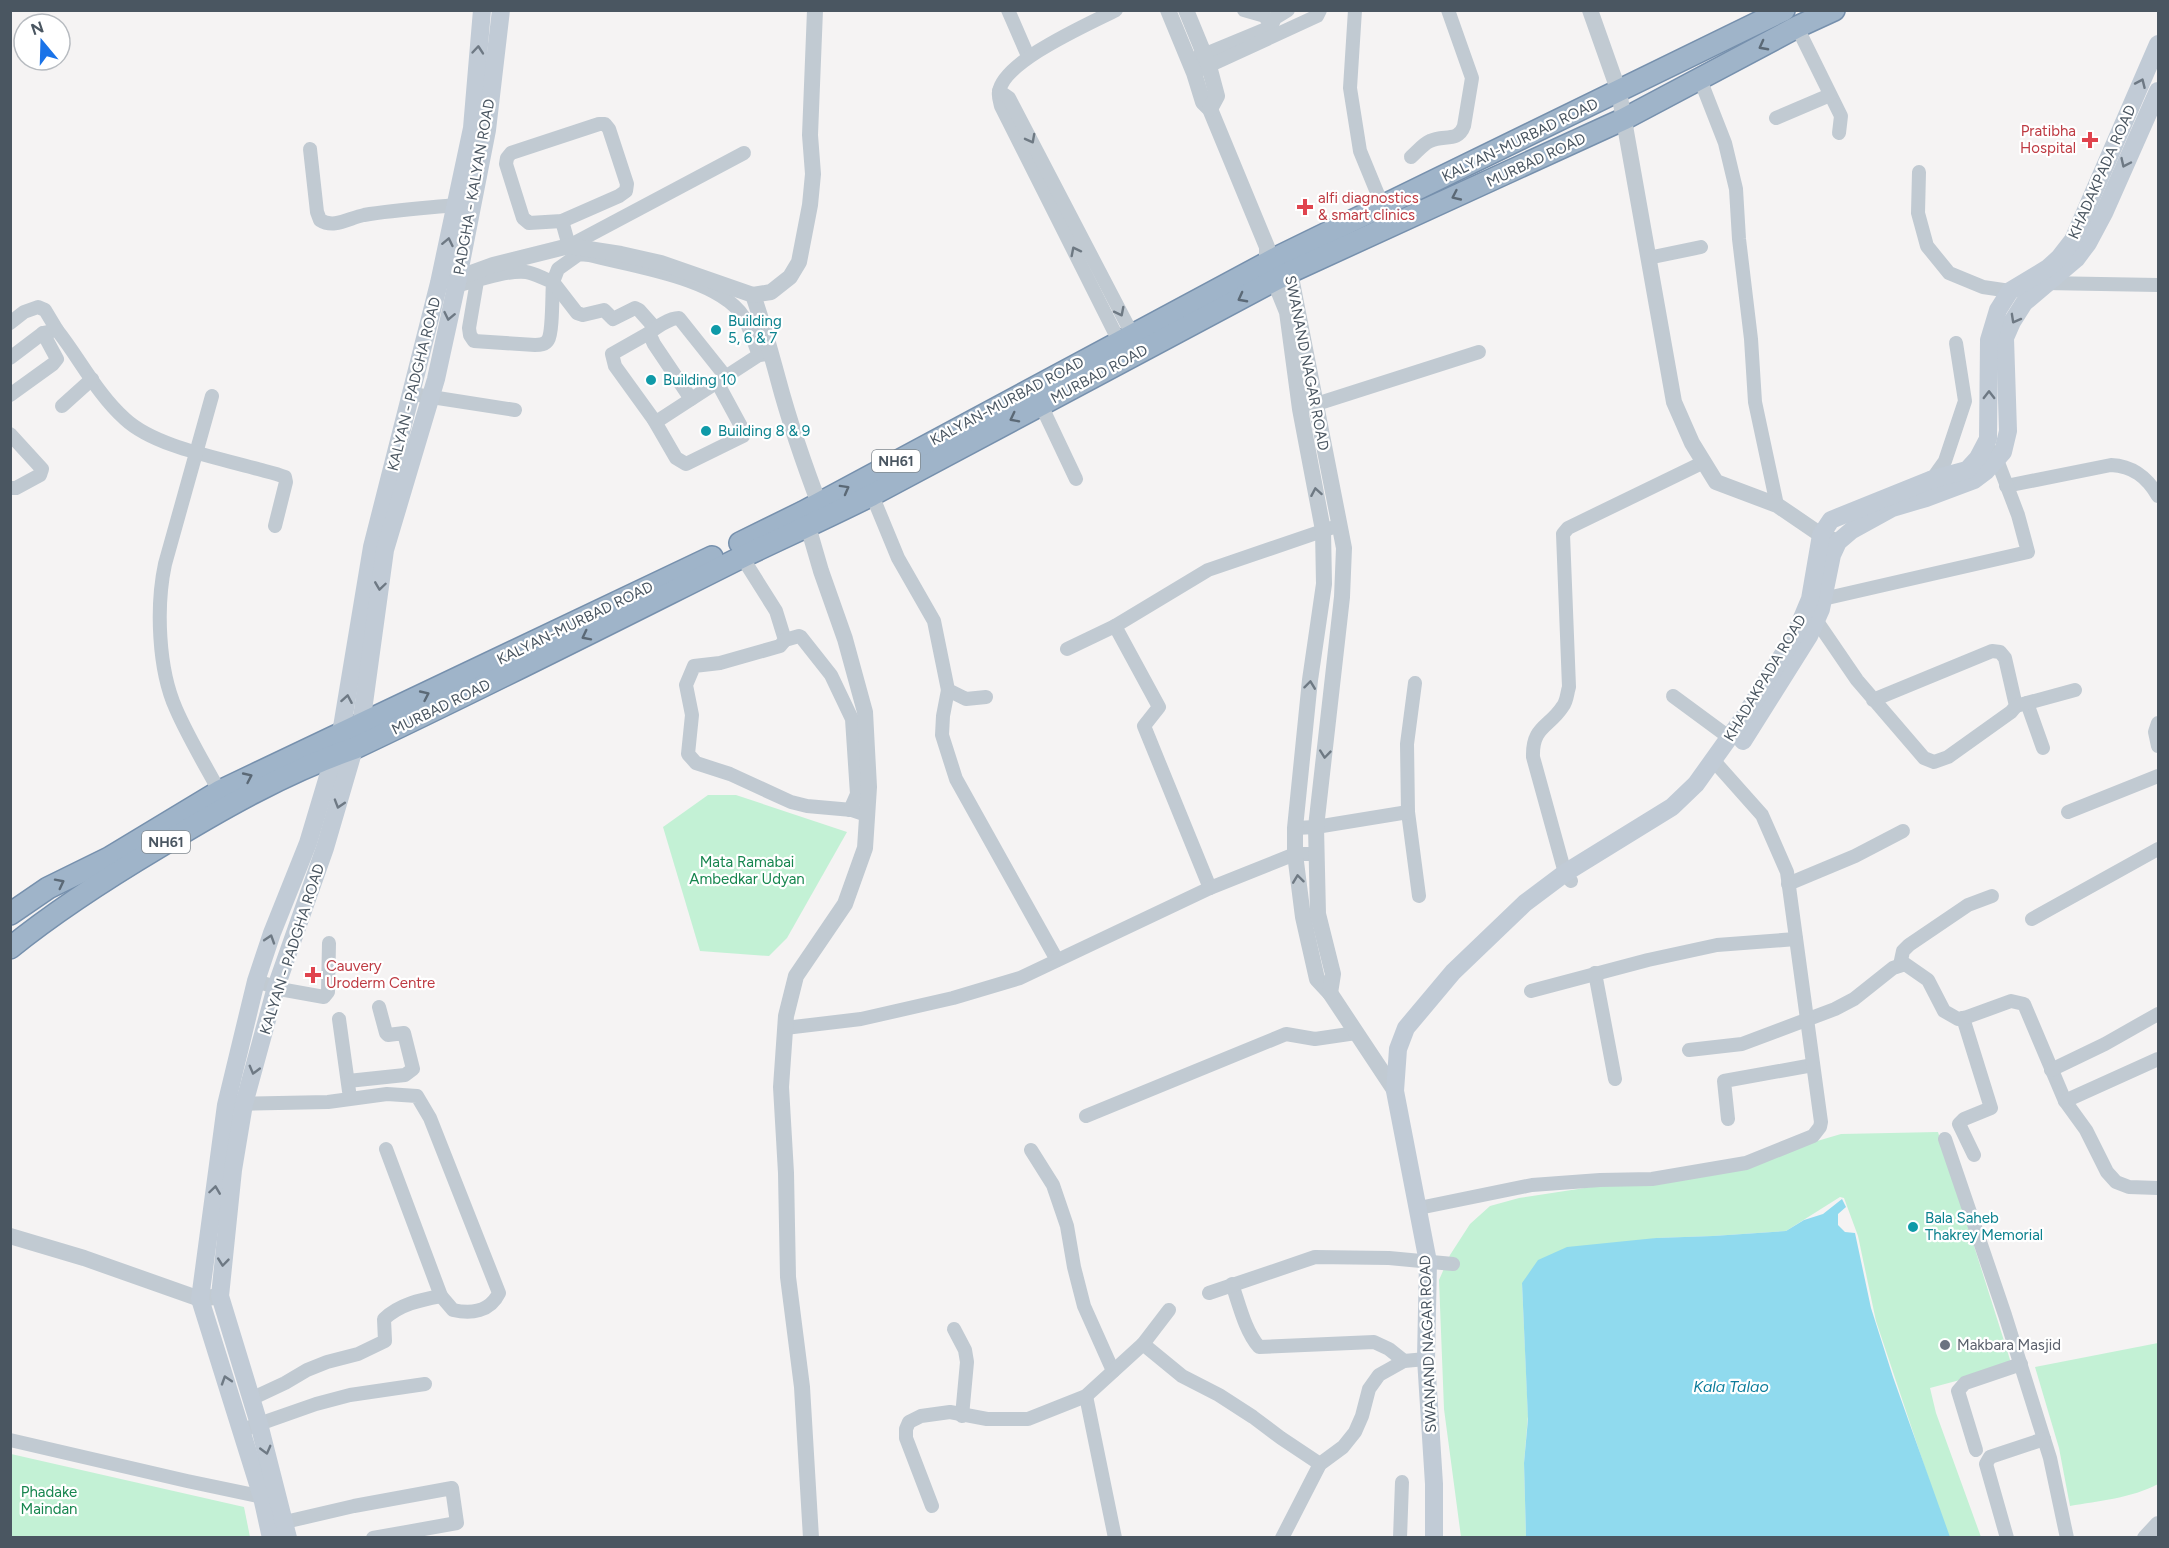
<svg xmlns="http://www.w3.org/2000/svg" width="2169" height="1548" viewBox="0 0 2169 1548" font-family="Figtree,sans-serif">
  <rect width="100%" height="100%" fill="#f5f3f3"/>
  <g fill="#c3f1d5">
    <polygon points="708,795 736,795 847,832 787,938 769,956 700,951 663,827"/>
    <polygon points="1938,1132 2012,1366 1930,1388 1936,1413 1981,1537 1948,1537 1876,1321 1858,1236 1844,1198 1840,1197 1786,1231 1713,1236 1656,1238 1522,1283 1528,1416 1524,1463 1526,1537 1461,1537 1444,1409 1439,1280 1450,1255 1470,1224 1490,1206 1519,1198 1735,1165 1841,1134"/>
    <path d="M2158 1343V1484C2132 1498 2098 1501 2070 1506L2059 1448 2035 1367Z"/>
    <polygon points="11,1454 244,1507 250,1537 11,1537"/>
  </g>
  <polygon fill="#90daee" points="1842,1199 1846,1207 1838,1214 1838,1225 1845,1232 1855,1233 1871,1308 1893,1377 1950,1537 1526,1537 1524,1463 1528,1419 1522,1283 1538,1260 1567,1247 1656,1238 1713,1236 1786,1231 1804,1220 1823,1214"/>
  <g fill="none" stroke-linecap="round" stroke-linejoin="round">
    <g stroke="#7690ad" stroke-width="24">
      <g id="trunk">
        <polyline points="740,543 803,512 1278,257 1784,10"/>
        <polyline points="10,914 48,888 109,858 220,791 712,557"/>
        <path d="M10 948C57 910 107 878 159 847 221 809 286 772 355 748 484 687 612 622 740 558 784 537 828 517 872 495L1290 272 1624 119 1797 27 1834 10"/>
      </g>
    </g>
    <g stroke="#c1cad2" stroke-width="14">
      <polyline points="1008,10 1028,56"/>
      <path d="M1116 10C1089 24 1003 61 999 92 998 96 1000 102 1001 106L1119 341"/>
      <polyline points="1244,10 1265,16 1271,27"/>
      <polyline points="1355,10 1350,88 1360,151 1383,207"/>
      <polyline points="1797,27 1841,116 1839,133"/>
      <polyline points="1196,58 1271,27 1275,18 1288,10"/>
      <polyline points="1202,69 1317,16 1320,10"/>
      <polyline points="1700,79 1725,143 1736,189 1739,239 1751,339 1755,402 1777,505"/>
      <polyline points="999,91 1009,98 1132,334"/>
      <polyline points="1776,118 1830,95"/>
      <polygon points="599,124 605,124 609,129 627,184 626,191 619,196 562,221 529,223 523,218 506,164 507,158 511,153"/>
      <path d="M310 149 317 212 320 220C334 229 349 218 364 215 394 210 426 208 456 205"/>
      <path d="M1411 157C1417 152 1423 144 1430 141 1443 134 1458 143 1464 126L1472 78 1448 10"/>
      <polyline points="1919,172 1918,213 1927,246 1949,273 1983,287 2010,291 2016,290"/>
      <polyline points="562,221 569,246 744,153"/>
      <polyline points="1648,258 1701,247"/>
      <polyline points="2044,283 2158,285"/>
      <path d="M456 286C475 281 506 270 526 272 534 273 544 279 553 282 552 293 553 332 548 340 545 345 540 345 535 345L474 341 470 335 469 328 477 281"/>
      <polyline points="10,323 24,312 38,307 45,310 57,330"/>
      <path d="M655 328 639 310 635 308 613 319 604 310 583 315 577 313 553 282 558 269 579 254 589 255C632 266 718 278 743 316 750 328 754 343 759 355"/>
      <polyline points="649,333 612,354 615,366 654,420 659,420 759,355 767,354"/>
      <path d="M10 358 43 333 57 330C80 359 97 394 125 419 154 446 215 457 254 468 264 471 275 473 285 477L286 482 275 526"/>
      <polyline points="412,394 515,410"/>
      <polyline points="10,395 53,364 57,359 43,333"/>
      <path d="M212 396 165 564C156 606 158 669 176 709 189 739 207 768 223 798"/>
      <path d="M691 399 654 344 649 333C657 327 669 318 679 318L726 377"/>
      <polyline points="1041,405 1076,479"/>
      <polyline points="62,406 92,379"/>
      <polyline points="1307,407 1479,352"/>
      <polyline points="654,420 676,458 686,464 743,436 743,430 717,382"/>
      <polyline points="10,434 42,469 40,475 16,488 10,488"/>
      <polyline points="1930,482 1945,461 1965,401 1956,343"/>
      <path d="M2006 486 2111 465C2133 466 2147 477 2158 496"/>
      <polyline points="872,495 898,558 934,621 948,690 966,699 986,697"/>
      <polyline points="742,557 776,611 785,640 780,646 720,663 694,666 686,685 692,715 688,754 696,763 730,774 791,802 807,806 852,810 867,815"/>
      <polyline points="1823,599 2028,552 2018,515 1994,452"/>
      <polyline points="1810,616 1816,620 1857,680 1924,758 1934,762 1948,757 2011,712 2016,706 2005,658 2000,652 1992,651 1873,700"/>
      <polyline points="1115,626 1159,707 1144,726 1210,888"/>
      <polyline points="785,640 799,636 801,637 831,675 852,719 857,794 850,810"/>
      <polyline points="1067,649 1115,626 1208,570 1331,528"/>
      <polyline points="1415,683 1407,744 1408,812 1419,896"/>
      <polyline points="948,690 943,716 942,735 956,779 1057,960"/>
      <polyline points="1673,696 1730,738"/>
      <polyline points="2027,703 2043,748"/>
      <polyline points="2016,706 2075,690"/>
      <polyline points="2158,723 2155,732 2158,746"/>
      <polyline points="2068,812 2158,776"/>
      <polyline points="1295,828 1316,827 1408,812"/>
      <path d="M1571 881 1565 873 1533 757C1532 726 1549 728 1563 706 1567 701 1567 693 1569 687L1563 534 1568 528 1704 462"/>
      <polyline points="1788,884 1855,856 1903,831"/>
      <polyline points="2032,919 2158,849"/>
      <polyline points="1900,965 1903,951 1909,945 1968,905 1992,896"/>
      <polyline points="1595,973 1615,1079"/>
      <polyline points="256,981 285,990 324,997 328,992 329,943"/>
      <polyline points="1531,991 1648,960 1717,945 1796,939"/>
      <polyline points="1963,1018 1991,1108 1964,1119 1959,1124 1974,1155"/>
      <polyline points="339,1019 349,1091"/>
      <polyline points="785,1028 861,1019 953,998 1020,978 1210,888 1295,854 1316,854"/>
      <polyline points="1689,1050 1742,1044 1835,1009 1854,999 1893,968 1905,964 1928,980 1944,1011 1958,1019 1967,1017 2011,1001 2024,1004 2065,1101 2086,1130 2107,1172 2116,1182 2129,1187 2158,1188"/>
      <polyline points="2051,1070 2105,1044 2158,1014"/>
      <polyline points="348,1081 405,1075 413,1069 404,1033 388,1035 386,1033 379,1007"/>
      <polyline points="2065,1101 2158,1059"/>
      <path d="M236 1104 328 1102 387 1094 417 1096 430 1118 499 1293C490 1312 471 1314 453 1310L441 1296"/>
      <polyline points="1086,1116 1286,1034 1315,1039 1356,1033"/>
      <polyline points="1728,1119 1724,1081 1813,1065"/>
      <polyline points="1945,1139 2005,1315 2050,1458 2067,1538"/>
      <polyline points="1031,1150 1053,1185 1067,1226 1074,1267 1084,1306 1113,1371"/>
      <polyline points="1419,1208 1532,1185 1600,1180 1652,1179 1746,1163 1813,1136 1820,1127 1821,1122 1787,872 1762,815 1714,761"/>
      <path d="M1232 1284C1239 1304 1245 1331 1259 1347L1374 1342 1389 1349 1404 1361"/>
      <polyline points="1209,1293 1315,1257 1389,1258 1453,1264"/>
      <polyline points="954,1329 965,1350 967,1362 962,1416"/>
      <polyline points="1143,1344 1182,1376 1219,1395 1253,1417 1281,1438 1320,1464"/>
      <polyline points="1086,1396 1115,1538"/>
      <path d="M251 1399 285 1383 307 1370 327 1362 358 1354 385 1341 384 1319C400 1304 420 1300 441 1296L386 1149"/>
      <polyline points="242,1430 316,1404 350,1395 425,1384"/>
      <polyline points="10,1440 187,1481 268,1498"/>
      <polyline points="1976,1450 1958,1391 1965,1383 2021,1364"/>
      <polyline points="932,1506 906,1438 906,1429 909,1422 921,1416 950,1412 987,1419 1028,1419 1086,1396 1143,1344 1169,1310"/>
      <polyline points="285,1522 354,1506 452,1488 457,1523 373,1538"/>
      <polyline points="1282,1538 1320,1464 1343,1447 1355,1432 1362,1416 1369,1389 1379,1375 1404,1361 1426,1359"/>
      <polyline points="1400,1538 1402,1482"/>
      <polyline points="2007,1538 1986,1464 1990,1457 2044,1439"/>
    </g>
    <g stroke="#c1cad2" stroke-width="16">
      <polyline points="1168,10 1194,73 1203,102 1210,109 1267,247 1267,263 1287,312 1300,409 1323,530 1324,584 1310,680 1295,828 1295,854 1303,917 1317,979 1330,993 1395,1091"/>
      <polyline points="1186,10 1209,66 1217,96 1210,109"/>
      <polyline points="1590,10 1619,92 1674,402 1692,443 1716,482 1777,505 1821,535 1833,540"/>
      <polyline points="1285,264 1290,272 1344,548 1342,597 1316,827 1318,914 1333,974 1330,993"/>
      <path d="M449 281 493 265 569 246 621 254 661 263 753 295C763 323 770 350 778 379 790 424 806 470 823 514"/>
      <polyline points="753,295 771,292 790,277 799,262 810,205 813,174 810,135 815,10"/>
      <polyline points="805,516 821,571 845,639 865,712 869,787 865,848 845,904 796,976 786,1016 781,1087 786,1173 788,1277 802,1387 811,1538"/>
      <polyline points="10,1236 84,1258 200,1299 220,1296"/>
      <polyline points="2145,1538 2158,1524"/>
    </g>
    <g stroke="#c1cbd6" stroke-width="18">
      <polyline points="1743,741 1809,636 1821,609 1832,555 1838,542 1852,530 1892,508 1926,498 1974,480 1986,471 2003,452 2008,431 2005,338 2012,322 2024,303 2076,259 2088,243 2104,213 2158,91"/>
      <polyline points="271,1538 262,1497 200,1299 226,1105 256,981 272,933 308,843 341,733 372,547 439,283 472,128 482,10"/>
      <polyline points="288,1538 259,1424 220,1296 233,1170 244,1104 276,987 325,848 361,725 385,550 436,379 458,278 487,130 501,10"/>
      <polyline points="1434,1538 1434,1484 1426,1359 1428,1262 1395,1091 1398,1049 1406,1028 1453,972 1525,903 1565,873 1672,807 1696,784 1746,714 1795,635 1810,599 1821,535 1831,520 1930,480 1967,470 1978,458 1988,439 1989,340 1998,310 2010,291 2048,268 2059,258 2073,240 2158,44"/>
    </g>
    <use href="#trunk" stroke="#9fb4c9" stroke-width="21"/>
  </g>
  <defs><path id="oneway-chevron" d="M-2-3.5L2.5 0L-2 3.5" fill="none" stroke-width="1.6" stroke-linecap="round" stroke-linejoin="round" transform="scale(1.5)"/></defs>
  <g stroke="#5b6976">
    <use href="#oneway-chevron" transform="translate(1763 46) rotate(152)"/>
    <use href="#oneway-chevron" transform="translate(1456 196) rotate(155)"/>
    <use href="#oneway-chevron" transform="translate(1242 298) rotate(152)"/>
    <use href="#oneway-chevron" transform="translate(1014 418) rotate(153)"/>
    <use href="#oneway-chevron" transform="translate(845 489) rotate(-29)"/>
    <use href="#oneway-chevron" transform="translate(586 636) rotate(153)"/>
    <use href="#oneway-chevron" transform="translate(425 695) rotate(-25)"/>
    <use href="#oneway-chevron" transform="translate(248 777) rotate(-25)"/>
    <use href="#oneway-chevron" transform="translate(60 883) rotate(-27)"/>
  </g>
  <g stroke="#6e7984">
    <use href="#oneway-chevron" transform="translate(478 50) rotate(-85)"/>
    <use href="#oneway-chevron" transform="translate(2141 83) rotate(-66)"/>
    <use href="#oneway-chevron" transform="translate(2125 163) rotate(115)"/>
    <use href="#oneway-chevron" transform="translate(448 242) rotate(-78)"/>
    <use href="#oneway-chevron" transform="translate(449 316) rotate(102)"/>
    <use href="#oneway-chevron" transform="translate(2015 319) rotate(119)"/>
    <use href="#oneway-chevron" transform="translate(1989 395) rotate(-90)"/>
    <use href="#oneway-chevron" transform="translate(380 586) rotate(98)"/>
    <use href="#oneway-chevron" transform="translate(347 699) rotate(-80)"/>
    <use href="#oneway-chevron" transform="translate(339 804) rotate(107)"/>
    <use href="#oneway-chevron" transform="translate(270 939) rotate(-72)"/>
    <use href="#oneway-chevron" transform="translate(254 1070) rotate(105)"/>
    <use href="#oneway-chevron" transform="translate(215 1190) rotate(-82)"/>
    <use href="#oneway-chevron" transform="translate(223 1262) rotate(96)"/>
    <use href="#oneway-chevron" transform="translate(226 1380) rotate(-108)"/>
    <use href="#oneway-chevron" transform="translate(266 1450) rotate(75)"/>
  </g>
  <g stroke="#6e7983">
    <use href="#oneway-chevron" transform="translate(1031 139) rotate(62)"/>
    <use href="#oneway-chevron" transform="translate(1075 251) rotate(-117)"/>
    <use href="#oneway-chevron" transform="translate(1120 312) rotate(63)"/>
    <use href="#oneway-chevron" transform="translate(1316 492) rotate(-100)"/>
    <use href="#oneway-chevron" transform="translate(1310 685) rotate(-83)"/>
    <use href="#oneway-chevron" transform="translate(1325 754) rotate(96)"/>
    <use href="#oneway-chevron" transform="translate(1298 879) rotate(-97)"/>
  </g>
  <g fill="#e0444e" stroke="#fff" stroke-width="2">
    <path d="M2087 131h6v6h6v6h-6v6h-6v-6h-6v-6h6z"/>
    <path d="M1302 198h6v6h6v6h-6v6h-6v-6h-6v-6h6z"/>
    <path d="M310 966h6v6h6v6h-6v6h-6v-6h-6v-6h6z"/>
  </g>
  <g fill="#0f9aa8" stroke="#fff" stroke-width="2">
    <circle cx="716" cy="330" r="6"/>
    <circle cx="651" cy="380" r="6"/>
    <circle cx="706" cy="431" r="6"/>
    <circle cx="1913" cy="1227" r="6"/>
  </g>
  <circle fill="#6b7280" stroke="#fff" stroke-width="2" cx="1945" cy="1345" r="6"/>
  <g text-anchor="middle" dominant-baseline="central" stroke-width="4.5" stroke-linejoin="round" paint-order="stroke">
    <g fill="#fff" stroke="#808990" stroke-width="1.5">
      <rect x="872" y="450" width="48" height="22" rx="4.5"/>
      <rect x="142" y="831" width="48" height="22" rx="4.5"/>
    </g>
    <g font-size="14" font-weight="bold" fill="#4a5661">
      <text x="896" y="461">NH61</text>
      <text x="166" y="842">NH61</text>
    </g>
    <g font-size="15" fill="#be3a42" stroke="#fff" text-anchor="start">
      <text x="2076" y="131" text-anchor="end">Pratibha<tspan x="2076" dy="17">Hospital</tspan></text>
      <text x="1318" y="198">alfi diagnostics<tspan x="1318" dy="17">&amp; smart clinics</tspan></text>
      <text x="326" y="966">Cauvery<tspan x="326" dy="17">Uroderm Centre</tspan></text>
    </g>
    <g font-size="15" fill="#4a5661" stroke="#fff">
      <text transform="translate(1520 140) rotate(-26)">KALYAN-MURBAD ROAD</text>
      <text transform="translate(1536 160) rotate(-25)">MURBAD ROAD</text>
      <text transform="translate(2102 172) rotate(-66)">KHADAKPADA ROAD</text>
      <text transform="translate(474 187) rotate(-80)">PADGHA - KALYAN ROAD</text>
      <text transform="translate(1307 363) rotate(79)">SWANAND NAGAR ROAD</text>
      <text transform="translate(1099 374) rotate(-28)">MURBAD ROAD</text>
      <text transform="translate(414 384) rotate(-76)">KALYAN - PADGHA ROAD</text>
      <text transform="translate(1007 401) rotate(-28)">KALYAN-MURBAD ROAD</text>
      <text transform="translate(575 623) rotate(-26)">KALYAN-MURBAD ROAD</text>
      <text transform="translate(1765 678) rotate(-59)">KHADAKPADA ROAD</text>
      <text transform="translate(441 707) rotate(-26)">MURBAD ROAD</text>
      <text transform="translate(292 949) rotate(-72)">KALYAN - PADGHA ROAD</text>
      <text transform="translate(1428 1344) rotate(-92)">SWANAND NAGAR ROAD</text>
    </g>
    <g font-size="15" fill="#0d838f" stroke="#fff" text-anchor="start">
      <text x="728" y="321">Building<tspan x="728" dy="17">5, 6 &amp; 7</tspan></text>
      <text x="663" y="380">Building 10</text>
      <text x="718" y="431">Building 8 &amp; 9</text>
      <text x="1925" y="1218">Bala Saheb<tspan x="1925" dy="17">Thakrey Memorial</tspan></text>
    </g>
    <g font-size="15" fill="#17864f" stroke="#fff">
      <text x="747" y="862">Mata Ramabai<tspan x="747" dy="17">Ambedkar Udyan</tspan></text>
      <text x="49" y="1492">Phadake<tspan x="49" dy="17">Maindan</tspan></text>
    </g>
    <g font-size="15" fill="#5b616d" stroke="#fff" text-anchor="start">
      <text x="1957" y="1345">Makbara Masjid</text>
    </g>
    <g font-size="16" font-style="italic" fill="#0c7c9b" stroke="#fff">
      <text x="1731" y="1386">Kala Talao</text>
    </g>
  </g>
  <rect width="2169" height="1548" fill="none" stroke="#4a5661" stroke-width="24"/>
  <g transform="translate(42 42) rotate(341)"><circle r="28" fill="#ffffff" stroke="#b7bbc0" stroke-width="1.5"/>
  <path d="M0-4.5L10 22L0 15L-10 22Z" fill="#1a73e8"/>
  <text y="-9" font-size="16" font-weight="bold" text-anchor="middle" fill="#4a5661">N</text>
  </g>
</svg>
